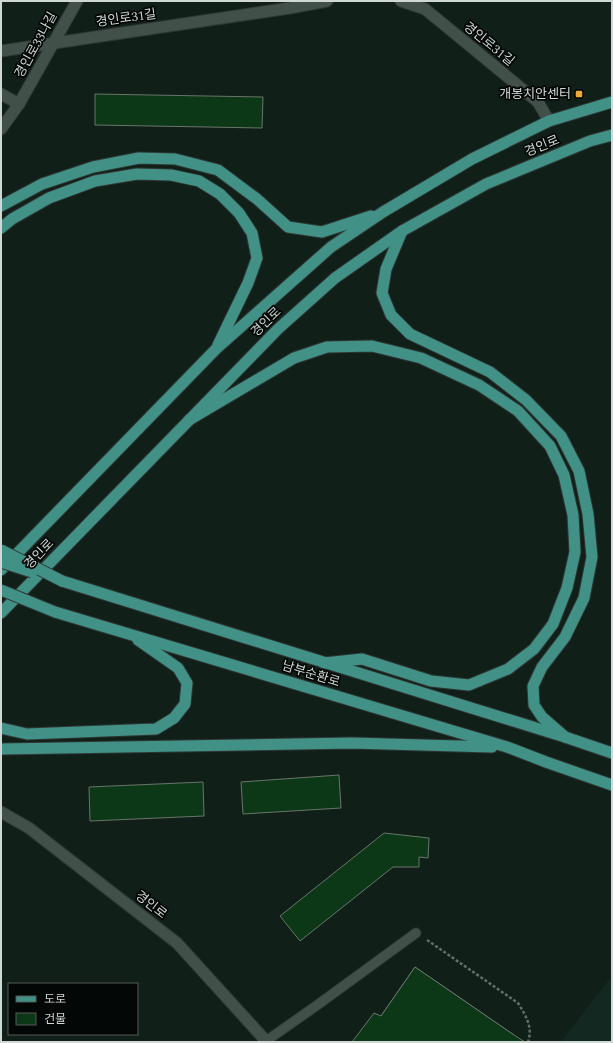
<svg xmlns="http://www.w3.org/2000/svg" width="613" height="1043" viewBox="0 0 613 1043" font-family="Spectral,'Noto Sans KR',serif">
  <rect width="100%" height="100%" fill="#111f19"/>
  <polygon fill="#122820" points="612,976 612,1042 561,1042"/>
  <g fill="#0d3818" stroke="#68756a">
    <polygon points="95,94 263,97 262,128 95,125"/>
    <polygon points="339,775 341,808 243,814 241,782"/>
    <polygon points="203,782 204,816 90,821 89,787"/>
    <polygon points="384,833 429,838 428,858 419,857 419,867 393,867 300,941 280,916"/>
    <polygon points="415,967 514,1035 509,1042 420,1042 381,1016"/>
    <polygon points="415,967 514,1035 525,1042 352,1042 374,1013 381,1016"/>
  </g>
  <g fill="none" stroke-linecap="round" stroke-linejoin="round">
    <g stroke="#2e3733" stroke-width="11">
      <polyline id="service" points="267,1042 266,1041 316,1006 416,933"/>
    </g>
    <g stroke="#2e3733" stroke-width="13">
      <g id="minor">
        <polyline points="401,1 425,9 538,102 549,121"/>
        <polyline points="1,51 290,8 327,1"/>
        <polyline points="1,94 19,104"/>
        <polyline points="1,129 19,104 77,1"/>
        <polyline points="1,812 29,828 177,943 266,1041 265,1042"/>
      </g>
    </g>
    <g stroke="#2e3733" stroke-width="13">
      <g id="primary">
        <polyline points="1,206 42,184 93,167 139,158 175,159 218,170 257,199 288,227 322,232 371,216"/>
        <polyline points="1,228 12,219 49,198 95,181 137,174 171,175 199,181 220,194 239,213 252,233 257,258 248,283 218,345"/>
        <polyline points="402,231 386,269 382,293 391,315 410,334 490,372 526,400 561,436 579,471 588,514 592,557 584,598 565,637 542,667 533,686 534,705 542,717 565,737"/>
        <polyline points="189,420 294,358 327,347 372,346 421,358 479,385 518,411 550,446 564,475 573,515 575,552 567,588 553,624 534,649 508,669 469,685 431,681 362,659 324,663"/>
        <polyline points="1,570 216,349 331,247 383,212 472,159 549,121 612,102"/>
        <polyline points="62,581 565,737 612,753"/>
        <polyline points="55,612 507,747 546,762 612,785"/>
        <polyline points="1,613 278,329 335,278 402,231 486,184 590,141 612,135"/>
        <polyline points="1,728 27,734 156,729 174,718 185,704 187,683 178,668 138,640"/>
        <polyline points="1,749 352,743 492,747"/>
      </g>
    </g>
    <path stroke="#636e69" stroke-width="2.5" stroke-dasharray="3 2" stroke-linecap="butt" d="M427 940 518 1003C526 1016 533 1027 528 1042"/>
    <use href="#service" stroke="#41514a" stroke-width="9"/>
    <use href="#minor" stroke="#41514a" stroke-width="11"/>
    <use href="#primary" stroke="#419187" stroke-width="11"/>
    <g stroke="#2e3733" stroke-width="13" stroke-linecap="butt">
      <g id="primary-bridge">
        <polyline points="1,550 62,581"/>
        <polyline points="1,562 32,572"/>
        <polyline points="1,590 55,612"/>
      </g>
    </g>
    <use href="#primary-bridge" stroke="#419187" stroke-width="11"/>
  </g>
  <rect fill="#eda83b" stroke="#030706" stroke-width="1.5" x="575" y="90" width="8" height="8" rx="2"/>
  <g text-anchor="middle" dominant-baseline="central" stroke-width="3.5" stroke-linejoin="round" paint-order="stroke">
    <g font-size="13" fill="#cfd8d4" stroke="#030706">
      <text transform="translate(126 18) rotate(-8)">경인로31길</text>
      <text transform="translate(489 44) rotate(39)">경인로31길</text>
      <text transform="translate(36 45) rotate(-61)">경인로33나길</text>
      <text transform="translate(542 146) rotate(-22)">경인로</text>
      <text transform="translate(266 322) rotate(-44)">경인로</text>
      <text transform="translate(39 554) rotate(-46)">경인로</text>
      <text transform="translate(311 674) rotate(17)">남부순환로</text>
      <text transform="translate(151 905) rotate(38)">경인로</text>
    </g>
    <g font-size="13" fill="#cfd8d4" stroke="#030706" text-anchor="end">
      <text x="571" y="94">개봉치안센터</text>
    </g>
  </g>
  <rect width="613" height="1043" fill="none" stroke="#cfd8d4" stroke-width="4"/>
  <rect x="8" y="983" width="130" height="52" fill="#030706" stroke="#555b58"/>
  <rect x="16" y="996" width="20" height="6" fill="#419187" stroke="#555b58"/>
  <text x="44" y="1003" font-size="12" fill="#cfd8d4">도로</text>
  <rect x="16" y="1013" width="20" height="12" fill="#0d3818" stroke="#555b58"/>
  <text x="44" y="1023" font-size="12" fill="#cfd8d4">건물</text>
</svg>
